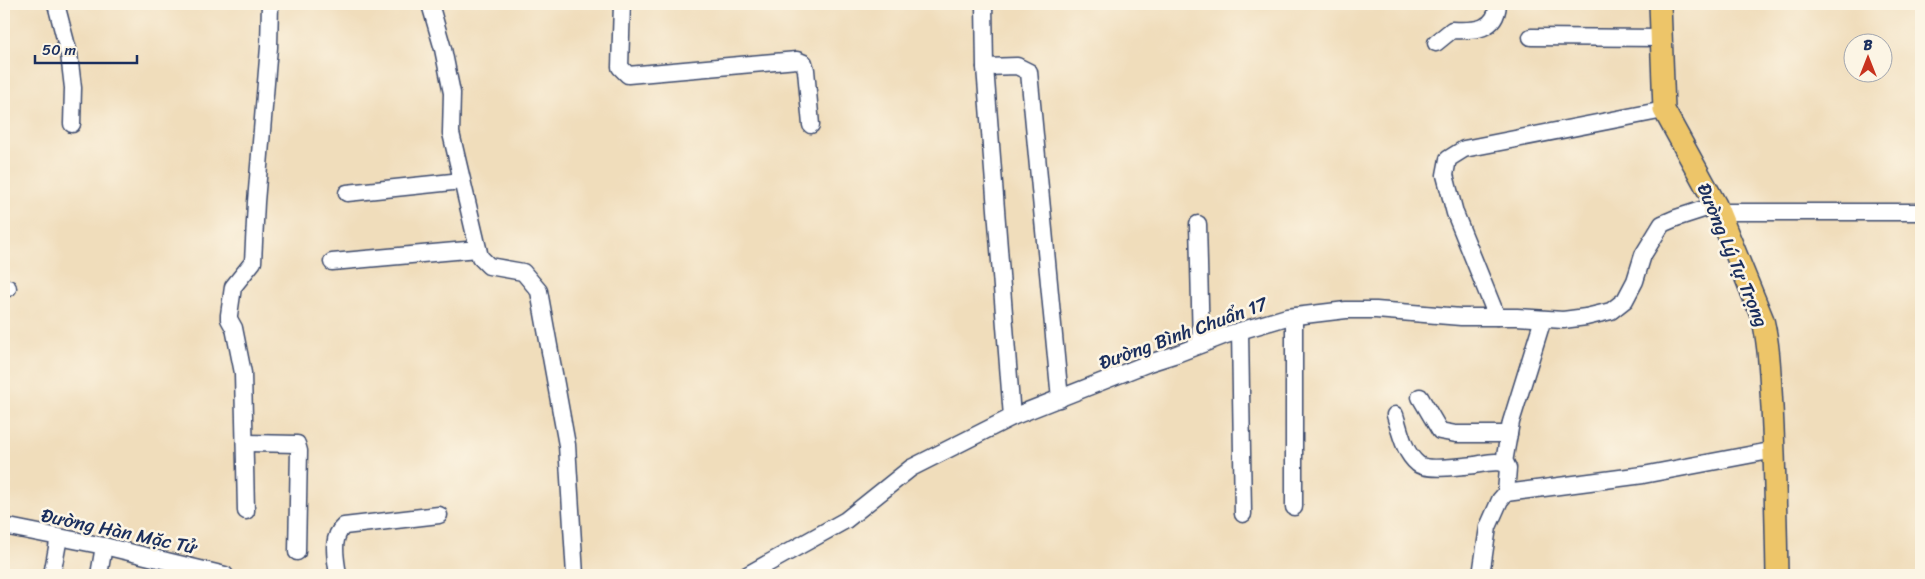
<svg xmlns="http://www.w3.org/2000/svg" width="1925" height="579" viewBox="0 0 1925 579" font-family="Sriracha,sans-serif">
  <rect width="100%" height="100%" fill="#fcf5e5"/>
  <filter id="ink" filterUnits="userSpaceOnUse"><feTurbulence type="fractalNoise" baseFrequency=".02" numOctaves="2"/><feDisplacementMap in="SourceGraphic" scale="10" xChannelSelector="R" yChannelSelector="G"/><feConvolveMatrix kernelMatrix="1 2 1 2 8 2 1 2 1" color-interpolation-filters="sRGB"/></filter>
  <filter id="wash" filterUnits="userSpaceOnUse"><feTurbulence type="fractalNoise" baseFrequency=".0096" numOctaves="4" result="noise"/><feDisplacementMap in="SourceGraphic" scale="20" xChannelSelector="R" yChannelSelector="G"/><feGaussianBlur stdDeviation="1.12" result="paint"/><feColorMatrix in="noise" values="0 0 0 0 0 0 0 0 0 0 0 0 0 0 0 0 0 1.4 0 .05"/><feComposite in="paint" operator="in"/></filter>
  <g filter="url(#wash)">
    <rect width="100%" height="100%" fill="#f0ddbb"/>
  </g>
  <g filter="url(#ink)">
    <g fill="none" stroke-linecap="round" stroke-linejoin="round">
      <g stroke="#3b496c" stroke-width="19">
        <g id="minor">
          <polyline points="56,4 69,54 73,88 72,124"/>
          <polyline points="430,4 443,49 452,93 451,133 480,257 489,266 523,272 539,291 567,445 575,575"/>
          <polyline points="622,4 620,67 628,75 797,60 804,63 806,70 811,125"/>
          <polyline points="984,4 985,67 1012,417"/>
          <polyline points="1531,37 1662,38"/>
          <path d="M1436 43 1452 30C1474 31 1496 31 1498 4"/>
          <polyline points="985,67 1017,66 1029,72 1060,399"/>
          <polyline points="347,193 462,181"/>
          <polyline points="1719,212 1921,212"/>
          <polyline points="1198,224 1201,344"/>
          <polyline points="332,262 478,249"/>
          <polyline points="4,288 8,288"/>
          <polyline points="1294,317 1294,507"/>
          <polyline points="1497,317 1455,213 1445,175 1448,159 1464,149 1664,110"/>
          <polyline points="1240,331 1243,514"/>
          <polyline points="1420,397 1440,431 1456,434 1509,434"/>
          <path d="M1395 415C1400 431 1404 453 1418 464 1426 471 1464 466 1475 465 1485 463 1497 460 1506 464L1508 468 1506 493 1500 500 1488 527 1481 575"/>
          <polyline points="245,443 297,444 299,451 297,552"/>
          <polyline points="1504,462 1511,422 1543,319"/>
          <polyline points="1506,493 1643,475 1775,450"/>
          <polyline points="246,511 243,373 234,328 229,319 229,315 233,287 253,262 256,202 269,47 270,4"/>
          <polyline points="4,526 104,546 225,575"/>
          <polyline points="52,575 59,537"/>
          <polyline points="99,575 104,546"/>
          <path d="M338 575C336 559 330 538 344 526L439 515"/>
          <polyline points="747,575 846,520 911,468 1012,417 1149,363 1174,355 1226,335 1287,317 1346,310 1376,310 1461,317 1517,317 1563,320 1586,317 1611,311 1625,300 1635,281 1643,255 1662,224 1676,218 1716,205"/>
        </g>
      </g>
      <g stroke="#3b496c" stroke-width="24">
        <path id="major" d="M1660 4 1664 110 1716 205 1763 320C1770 349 1770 378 1772 407 1775 463 1776 519 1777 575"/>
      </g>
      <use href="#minor" stroke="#fff" stroke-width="16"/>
      <use href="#major" stroke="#edc569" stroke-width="21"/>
    </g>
  </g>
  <g text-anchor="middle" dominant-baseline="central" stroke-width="5" stroke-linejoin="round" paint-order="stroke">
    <g font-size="19" fill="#1b2f5e" stroke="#fcf5e5">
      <text transform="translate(1733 255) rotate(67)">Đường Lý Tự Trọng</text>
      <text transform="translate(1183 333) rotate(-20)">Đường Bình Chuẩn 17</text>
      <text transform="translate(119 531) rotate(12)">Đường Hàn Mặc Tử</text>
    </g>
  </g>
  <rect width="1925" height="579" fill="none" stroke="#fcf5e5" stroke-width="20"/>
  <g transform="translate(1868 58)"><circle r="24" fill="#fcf5e5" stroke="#a2a6af"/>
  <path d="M0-4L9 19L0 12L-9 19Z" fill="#c8321e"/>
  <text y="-8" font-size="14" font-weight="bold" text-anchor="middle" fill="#1b2f5e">B</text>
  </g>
  <path d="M35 55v8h102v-8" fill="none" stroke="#1b2f5e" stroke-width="2.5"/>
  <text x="42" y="55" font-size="15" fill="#1b2f5e" stroke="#fcf5e5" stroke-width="4" paint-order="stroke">50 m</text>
</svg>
